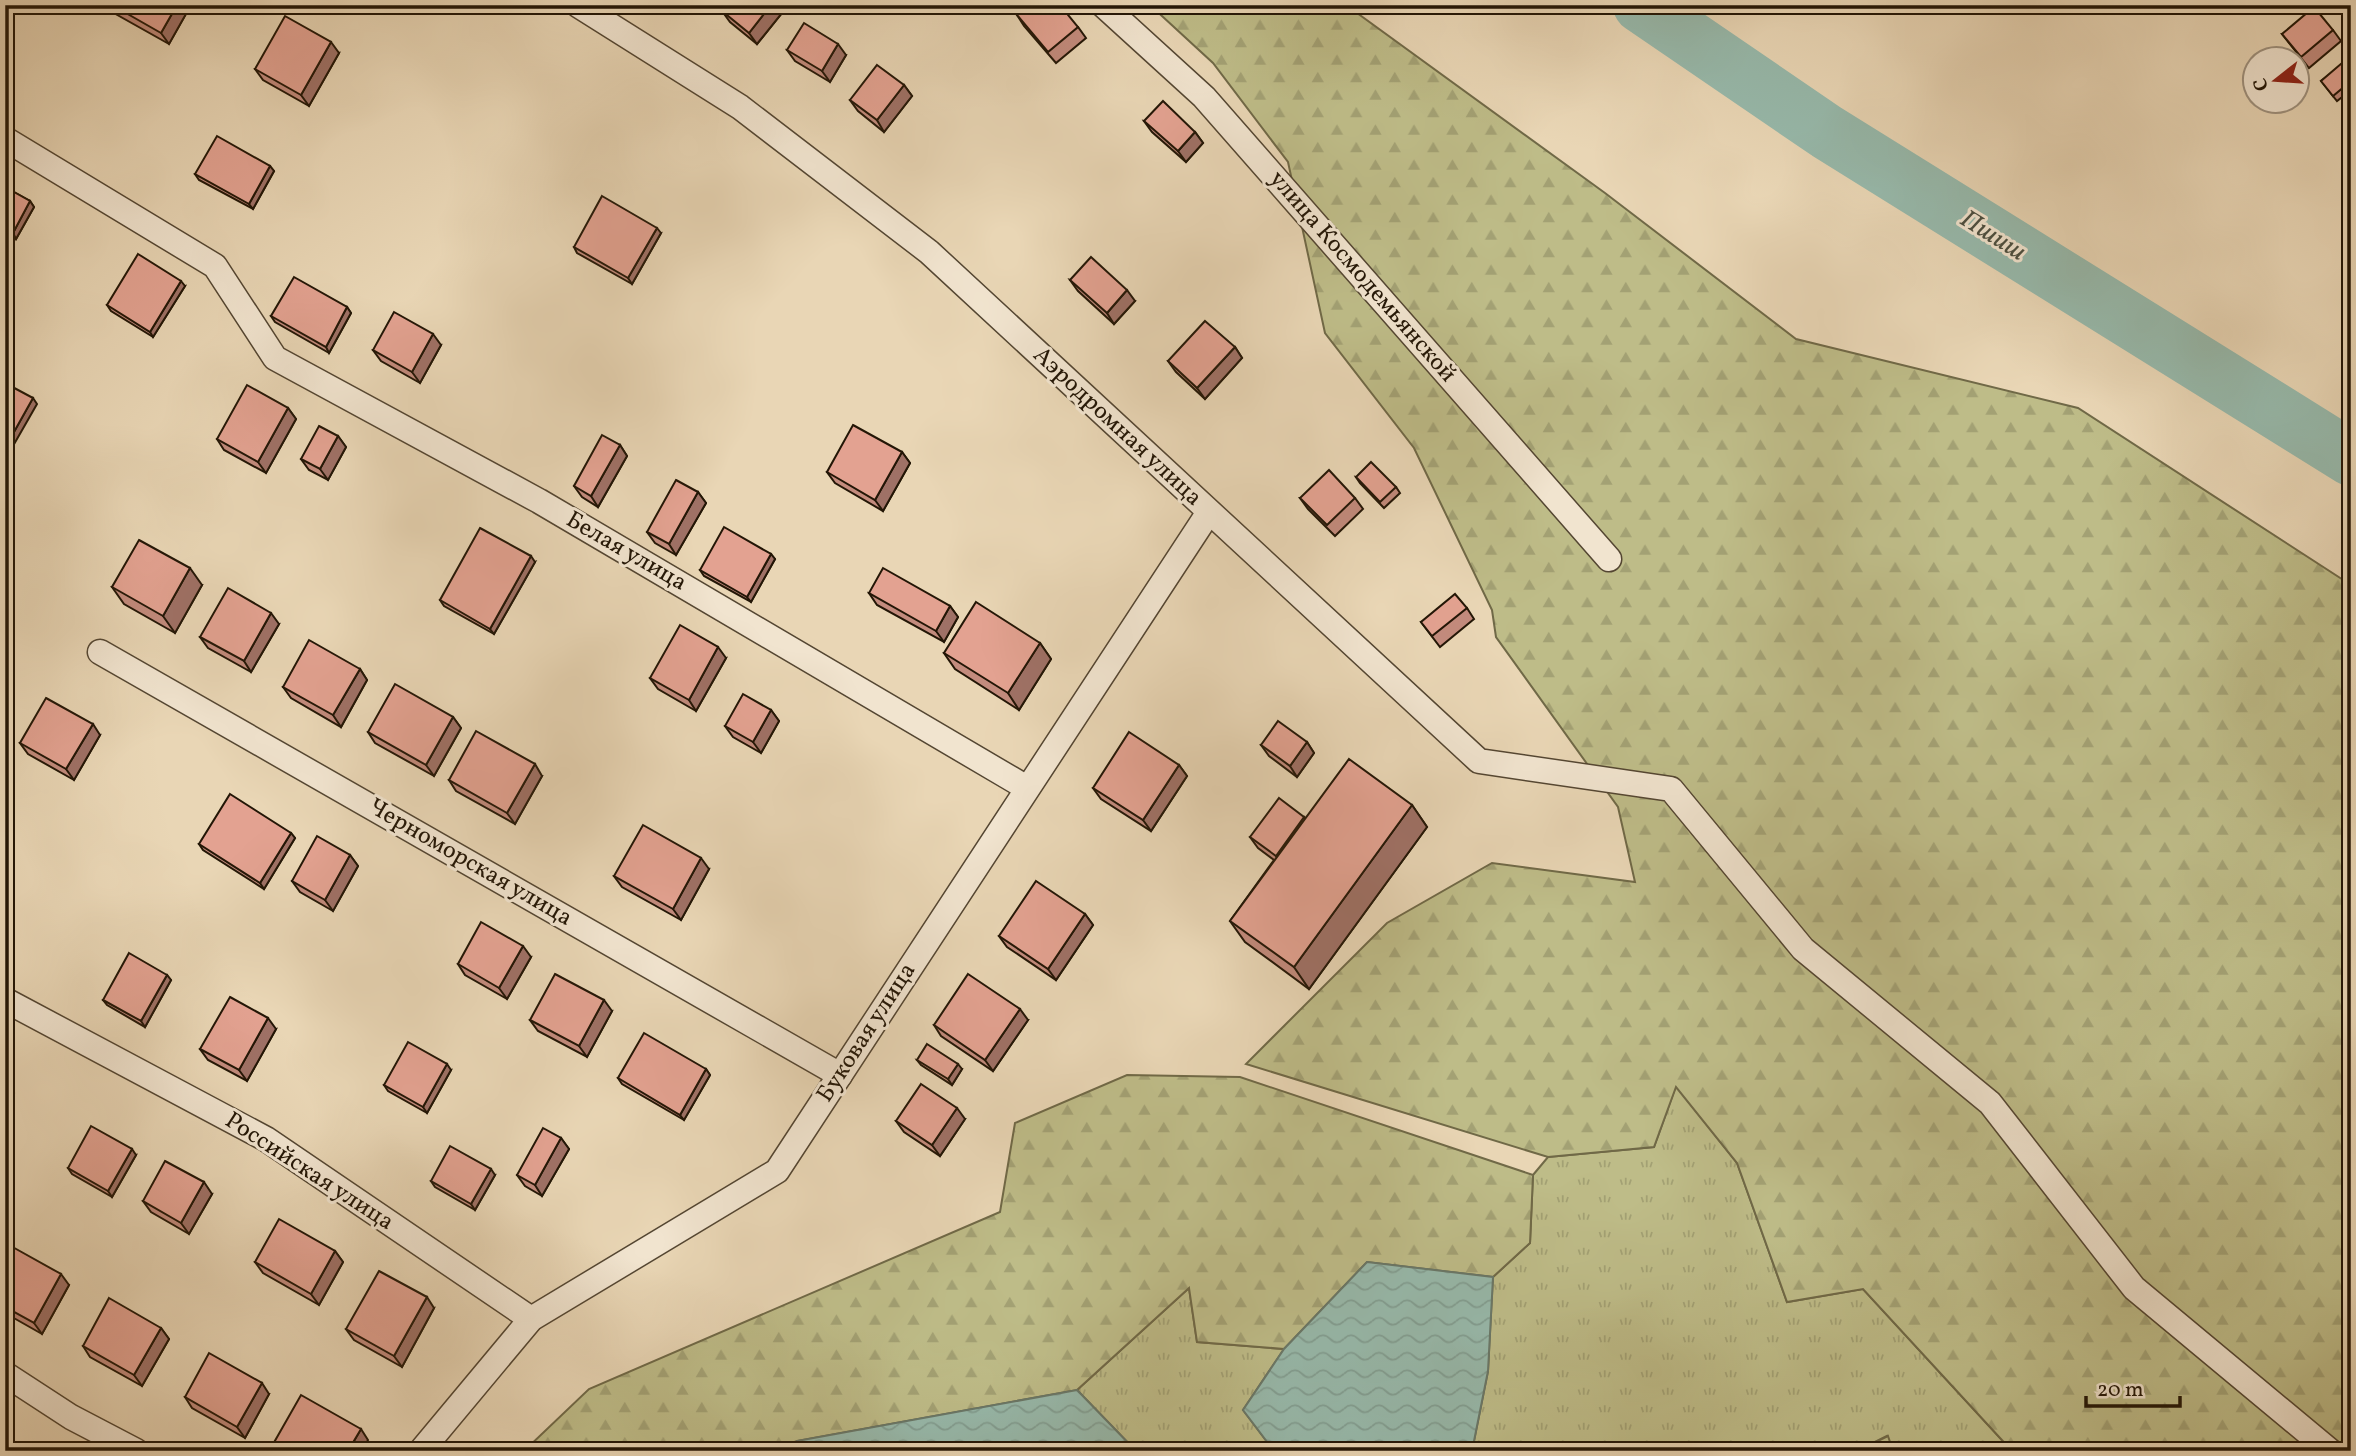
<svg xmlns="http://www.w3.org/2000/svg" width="2356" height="1456" viewBox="0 0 2356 1456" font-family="Vollkorn,serif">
  <defs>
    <pattern id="grass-tufts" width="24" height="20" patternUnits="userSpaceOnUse" patternTransform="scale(1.75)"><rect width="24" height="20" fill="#bebc88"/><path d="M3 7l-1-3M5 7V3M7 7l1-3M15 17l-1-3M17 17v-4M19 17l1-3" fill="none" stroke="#a3a174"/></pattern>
    <pattern id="forest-firs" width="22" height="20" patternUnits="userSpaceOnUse" patternTransform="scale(1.75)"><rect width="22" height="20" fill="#bebc88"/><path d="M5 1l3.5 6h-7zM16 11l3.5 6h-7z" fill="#a3a174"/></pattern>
    <pattern id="water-waves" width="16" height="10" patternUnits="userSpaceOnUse" patternTransform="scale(1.75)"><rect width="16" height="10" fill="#97b9ab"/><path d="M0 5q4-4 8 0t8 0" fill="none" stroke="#829e92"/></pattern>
  </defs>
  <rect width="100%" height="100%" fill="#e9d6b5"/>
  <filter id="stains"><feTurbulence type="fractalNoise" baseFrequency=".00286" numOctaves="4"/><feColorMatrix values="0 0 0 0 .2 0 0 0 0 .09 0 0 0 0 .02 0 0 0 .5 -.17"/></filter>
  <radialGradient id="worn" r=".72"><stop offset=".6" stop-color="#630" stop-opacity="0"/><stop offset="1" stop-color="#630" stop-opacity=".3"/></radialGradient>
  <g fill="url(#grass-tufts)" stroke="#706947" stroke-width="2">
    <polygon points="1676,1086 1737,1163 1787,1302 1863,1289 2012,1451 1893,1451 1887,1436 1857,1451 1472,1451 1488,1371 1493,1277 1530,1243 1533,1175 1548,1157 1654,1147"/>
    <polygon points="1189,1288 1197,1342 1284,1349 1243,1410 1274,1451 1136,1451 1077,1390"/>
  </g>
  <g fill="url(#forest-firs)" stroke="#706947" stroke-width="2">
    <polygon points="1150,5 1346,5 1605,193 1796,339 2078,408 2351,585 2351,1451 2012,1451 1863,1289 1787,1302 1737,1163 1676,1087 1654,1147 1548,1157 1246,1064 1387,923 1492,863 1635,882 1618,807 1496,637 1492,610 1414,448 1325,333 1288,162 1213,63"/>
    <polygon points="1127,1075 1240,1077 1533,1175 1530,1243 1493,1277 1367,1262 1284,1349 1197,1342 1189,1288 1077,1390 797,1441 771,1451 524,1451 589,1389 1000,1212 1015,1123"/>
    <polygon points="1888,1436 1893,1451 1857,1451"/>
  </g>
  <g fill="url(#water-waves)" stroke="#697869" stroke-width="2">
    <polygon points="1367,1262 1493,1277 1488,1371 1472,1451 1274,1451 1243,1410 1284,1349"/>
    <polygon points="1077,1390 1136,1451 798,1451 797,1441"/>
  </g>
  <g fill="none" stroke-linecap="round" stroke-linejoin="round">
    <polyline stroke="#97b9ab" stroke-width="56" points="1641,5 1827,132 2351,458"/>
    <g stroke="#544632" stroke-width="27">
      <g id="street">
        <polyline points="578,5 740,107 929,252 1479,761 1671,789 1803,949 1990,1103 2134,1288 2330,1451"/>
        <polyline points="1103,5 1204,97 1609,559"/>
        <polyline points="5,139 215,266 275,358 539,501 1027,788"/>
        <polyline points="100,652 840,1075"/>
        <polyline points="5,1000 266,1139 531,1319"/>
        <polyline points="5,1374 71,1417 136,1451"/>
        <polyline points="421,1451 531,1319 777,1171 1209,512"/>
      </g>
    </g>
    <use href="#street" stroke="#f1e4cf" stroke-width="24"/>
  </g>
  <g fill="#c38b7d" stroke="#231606" stroke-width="2">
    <polygon points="103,5 191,5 169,44 105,8"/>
    <polygon points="726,5 776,5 782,13 757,44 730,22 722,11"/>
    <polygon points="1017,15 1078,27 1086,38 1056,63 1024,26"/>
    <polygon points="2333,30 2341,41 2309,68 2282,34"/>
    <polygon points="787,50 846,55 830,82 795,61"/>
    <polygon points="339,53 309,106 263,80 255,69"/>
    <polygon points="2351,59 2351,90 2337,101 2321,81"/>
    <polygon points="904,85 912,96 884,132 858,111 850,100"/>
    <polygon points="1144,121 1195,132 1203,143 1186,162 1152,132"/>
    <polygon points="270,166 274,171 253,209 199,180 195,174"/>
    <polygon points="5,187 30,201 34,207 16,239 5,232"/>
    <polygon points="661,233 632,284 577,253 574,247"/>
    <polygon points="1070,280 1135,301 1114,324 1078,291"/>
    <polygon points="185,286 153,337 111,311 107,305"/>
    <polygon points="347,307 351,313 329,353 275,322 271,316"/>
    <polygon points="441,345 420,383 381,361 373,350"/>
    <polygon points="1235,347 1242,358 1205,399 1176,372 1168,361"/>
    <polygon points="288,408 296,419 266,473 224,450 217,439"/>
    <polygon points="338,436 346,447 328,480 309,470 301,459"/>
    <polygon points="620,445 627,456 598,507 582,497 574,486"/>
    <polygon points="902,452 910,463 883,511 835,483 827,472"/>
    <polygon points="1356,477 1396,487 1400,493 1384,508 1360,483"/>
    <polygon points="698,492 706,503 676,555 655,543 647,532"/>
    <polygon points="1300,498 1355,498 1363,509 1335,536 1308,509"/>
    <polygon points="771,554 775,559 751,602 704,576 700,570"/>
    <polygon points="535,562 494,634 444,606 440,600"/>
    <polygon points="202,585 175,633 124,604 112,587"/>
    <polygon points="869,593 950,606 958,617 944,642 877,605"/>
    <polygon points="1467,608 1474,619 1440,647 1421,622"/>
    <polygon points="279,624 251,672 208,648 200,637"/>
    <polygon points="1040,643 1051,659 1019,710 955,669 944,653"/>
    <polygon points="726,658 696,711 658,689 650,678"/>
    <polygon points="360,669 367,680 341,727 291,698 283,687"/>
    <polygon points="771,710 779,721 761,753 733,737 725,726"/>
    <polygon points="453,717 461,728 434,776 375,743 368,732"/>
    <polygon points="100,735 74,780 28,754 20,743"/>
    <polygon points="1307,742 1314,753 1297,777 1269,756 1261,745"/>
    <polygon points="1179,765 1187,776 1151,831 1101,799 1093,788"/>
    <polygon points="542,776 515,824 456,791 449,780"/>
    <polygon points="1412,805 1427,827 1309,989 1245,942 1230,921 1274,860 1258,848 1250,837 1304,817 1305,818"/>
    <polygon points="291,833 295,838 264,889 203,850 199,844"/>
    <polygon points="350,855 358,866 333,911 300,892 292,881"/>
    <polygon points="709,869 681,920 622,887 614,876"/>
    <polygon points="1085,914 1093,925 1056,980 1007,947 999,936"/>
    <polygon points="531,957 507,999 465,975 458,964"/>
    <polygon points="167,975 171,980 145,1027 107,1005 103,1000"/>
    <polygon points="612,1011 587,1057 538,1031 530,1020"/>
    <polygon points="1028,1020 993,1071 941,1036 934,1025"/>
    <polygon points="276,1029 247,1081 208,1060 200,1049"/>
    <polygon points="917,1060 962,1069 952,1085 921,1065"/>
    <polygon points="706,1069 710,1075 684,1120 622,1084 618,1078"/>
    <polygon points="451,1070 427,1113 388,1091 384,1085"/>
    <polygon points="965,1119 940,1156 904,1132 896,1121"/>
    <polygon points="561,1138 569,1149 542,1196 525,1186 517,1175"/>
    <polygon points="136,1155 112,1197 72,1174 68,1168"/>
    <polygon points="495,1175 475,1210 435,1187 431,1181"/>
    <polygon points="212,1194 189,1234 151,1212 143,1201"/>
    <polygon points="335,1251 343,1262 319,1305 263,1273 255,1262"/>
    <polygon points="5,1252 69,1285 42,1334 5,1313"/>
    <polygon points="434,1308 402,1367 354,1340 346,1329"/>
    <polygon points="161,1328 169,1339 142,1386 90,1357 83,1346"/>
    <polygon points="269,1394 245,1438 192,1408 185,1397"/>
  </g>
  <g fill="#9f7166" stroke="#231606" stroke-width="2">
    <polygon points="177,5 191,5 169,44 161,33"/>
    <polygon points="771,5 776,5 782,13 757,44 749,33"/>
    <polygon points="331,42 339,53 309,106 301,95"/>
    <polygon points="838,44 846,55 830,82 822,71"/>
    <polygon points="904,85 912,96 884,132 877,120"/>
    <polygon points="1195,132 1203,143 1186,162 1178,151"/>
    <polygon points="270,166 274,171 253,209 249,204"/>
    <polygon points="30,201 34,207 16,239 13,233"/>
    <polygon points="657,228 661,233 632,284 628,278"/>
    <polygon points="181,281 185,286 153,337 150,332"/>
    <polygon points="1127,290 1135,301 1114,324 1107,313"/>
    <polygon points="347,307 351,313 329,353 326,347"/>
    <polygon points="433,334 441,345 420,383 412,372"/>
    <polygon points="1235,347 1242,358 1205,399 1197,388"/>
    <polygon points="33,398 37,404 9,453 5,448"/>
    <polygon points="288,408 296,419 266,473 258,462"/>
    <polygon points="338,436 346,447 328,480 320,469"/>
    <polygon points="620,445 627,456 598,507 591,496"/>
    <polygon points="902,452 910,463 883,511 875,500"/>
    <polygon points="698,492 706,503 676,555 669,544"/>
    <polygon points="771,554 775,559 751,602 747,597"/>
    <polygon points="531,556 535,562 494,634 490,629"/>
    <polygon points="190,568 202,585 175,633 163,616"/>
    <polygon points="950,606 958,617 944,642 936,631"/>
    <polygon points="271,613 279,624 251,672 244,661"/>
    <polygon points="1040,643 1051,659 1019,710 1008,693"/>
    <polygon points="718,647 726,658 696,711 689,700"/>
    <polygon points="360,669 367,680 341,727 333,715"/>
    <polygon points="771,710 779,721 761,753 753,742"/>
    <polygon points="453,717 461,728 434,776 426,765"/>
    <polygon points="93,724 100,735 74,780 66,769"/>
    <polygon points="1307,742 1314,753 1297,777 1290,766"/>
    <polygon points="535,764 542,776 515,824 507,813"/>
    <polygon points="1179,765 1187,776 1151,831 1143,820"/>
    <polygon points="1412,805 1427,827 1309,989 1294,967"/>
    <polygon points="1304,817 1312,828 1283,867 1276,856"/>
    <polygon points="291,833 295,838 264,889 260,883"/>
    <polygon points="350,855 358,866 333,911 325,900"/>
    <polygon points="701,858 709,869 681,920 673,909"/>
    <polygon points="1085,914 1093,925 1056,980 1048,969"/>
    <polygon points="523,946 531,957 507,999 499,988"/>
    <polygon points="167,975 171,980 145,1027 141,1021"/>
    <polygon points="604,1000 612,1011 587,1057 579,1046"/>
    <polygon points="1020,1009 1028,1020 993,1071 985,1060"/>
    <polygon points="268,1018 276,1029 247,1081 239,1070"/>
    <polygon points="447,1064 451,1070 427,1113 423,1107"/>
    <polygon points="958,1064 962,1069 952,1085 948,1079"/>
    <polygon points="706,1069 710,1075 684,1120 680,1115"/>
    <polygon points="6,1082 14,1093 5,1108 5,1083"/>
    <polygon points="957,1108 965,1119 940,1156 932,1145"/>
    <polygon points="561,1138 569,1149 542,1196 535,1185"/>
    <polygon points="132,1149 136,1155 112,1197 108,1191"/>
    <polygon points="491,1169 495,1175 475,1210 471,1204"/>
    <polygon points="204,1182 212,1194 189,1234 181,1223"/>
    <polygon points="335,1251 343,1262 319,1305 311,1294"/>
    <polygon points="61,1274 69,1285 42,1334 34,1323"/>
    <polygon points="427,1297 434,1308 402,1367 394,1356"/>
    <polygon points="161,1328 169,1339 142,1386 134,1375"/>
    <polygon points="262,1383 269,1394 245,1438 237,1427"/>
    <polygon points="361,1429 368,1440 362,1451 348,1451"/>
  </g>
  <g fill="#e3a291" stroke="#231606" stroke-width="2">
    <polygon points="112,5 177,5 161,33"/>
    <polygon points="726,5 771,5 749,33 722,11"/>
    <polygon points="1028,5 1060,5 1078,27 1048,52 1017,15"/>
    <polygon points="2314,7 2333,30 2301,57 2282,34"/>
    <polygon points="285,16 331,42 301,95 255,69"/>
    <polygon points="804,23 838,44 822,71 787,50"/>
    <polygon points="2349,57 2351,59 2351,81 2333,96 2321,81"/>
    <polygon points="877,65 904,85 877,120 850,100"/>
    <polygon points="1163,101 1195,132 1178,151 1144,121"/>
    <polygon points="217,136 270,166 249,204 195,174"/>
    <polygon points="5,187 30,201 13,233 5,229"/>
    <polygon points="602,196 657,228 628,278 574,247"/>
    <polygon points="138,254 181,281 150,332 107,305"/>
    <polygon points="1091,257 1127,290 1107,313 1070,280"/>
    <polygon points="294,277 347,307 326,347 271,316"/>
    <polygon points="394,312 433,334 412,372 373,350"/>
    <polygon points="1205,321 1235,347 1197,388 1168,361"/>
    <polygon points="5,383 33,398 5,448"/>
    <polygon points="247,385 288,408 258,462 217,439"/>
    <polygon points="853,425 902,452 875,500 827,472"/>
    <polygon points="319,426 338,436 320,469 301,459"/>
    <polygon points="602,435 620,445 591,496 574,486"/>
    <polygon points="1371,462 1396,487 1380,502 1356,477"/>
    <polygon points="1329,470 1355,498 1327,525 1300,498"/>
    <polygon points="676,480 698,492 669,544 647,532"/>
    <polygon points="724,527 771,554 747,597 700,570"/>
    <polygon points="480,528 531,556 490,629 440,600"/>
    <polygon points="139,540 190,568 163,616 112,587"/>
    <polygon points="883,568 950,606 936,631 869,593"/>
    <polygon points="228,588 271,613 244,661 200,637"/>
    <polygon points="1455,594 1467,608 1432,636 1421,622"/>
    <polygon points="976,602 1040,643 1008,693 944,653"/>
    <polygon points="680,625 718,647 689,700 650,678"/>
    <polygon points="309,640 360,669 333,715 283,687"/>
    <polygon points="395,684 453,717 426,765 368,732"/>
    <polygon points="743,694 771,710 753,742 725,726"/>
    <polygon points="46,698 93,724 66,769 20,743"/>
    <polygon points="1278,721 1307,742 1290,766 1261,745"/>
    <polygon points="476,731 535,764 507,813 449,780"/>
    <polygon points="1129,732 1179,765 1143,820 1093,788"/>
    <polygon points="1349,759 1412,805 1294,967 1230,921"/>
    <polygon points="230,794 291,833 260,883 199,844"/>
    <polygon points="1279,798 1304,817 1276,856 1250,837"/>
    <polygon points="643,825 701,858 673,909 614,876"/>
    <polygon points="317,836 350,855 325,900 292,881"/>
    <polygon points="1036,881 1085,914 1048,969 999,936"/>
    <polygon points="481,922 523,946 499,988 458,964"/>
    <polygon points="129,953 167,975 141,1021 103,1000"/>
    <polygon points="555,974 604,1000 579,1046 530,1020"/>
    <polygon points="968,974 1020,1009 985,1060 934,1025"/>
    <polygon points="230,997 268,1018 239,1070 200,1049"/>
    <polygon points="644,1033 706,1069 680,1115 618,1078"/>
    <polygon points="408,1042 447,1064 423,1107 384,1085"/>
    <polygon points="927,1044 958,1064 948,1079 917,1060"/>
    <polygon points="921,1084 957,1108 932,1145 896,1121"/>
    <polygon points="91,1126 132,1149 108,1191 68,1168"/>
    <polygon points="543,1128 561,1138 535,1185 517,1175"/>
    <polygon points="450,1146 491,1169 471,1204 431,1181"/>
    <polygon points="165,1161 204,1182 181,1223 143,1201"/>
    <polygon points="279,1219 335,1251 311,1294 255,1262"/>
    <polygon points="9,1245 61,1274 34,1323 5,1307 5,1252"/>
    <polygon points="379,1271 427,1297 394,1356 346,1329"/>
    <polygon points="109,1298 161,1328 134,1375 83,1346"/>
    <polygon points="209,1353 262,1383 237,1427 185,1397"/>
    <polygon points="301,1395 361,1429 348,1451 280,1451 272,1446"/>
  </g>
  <g text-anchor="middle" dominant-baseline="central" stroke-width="6" stroke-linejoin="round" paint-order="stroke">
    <g font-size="24" fill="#231606" stroke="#f1e4cf">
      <text transform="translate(1362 277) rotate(49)">улица Космодемьянской</text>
      <text transform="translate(1117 427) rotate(43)">Аэродромная улица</text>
      <text transform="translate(626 552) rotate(30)">Белая улица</text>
      <text transform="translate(470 863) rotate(30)">Черноморская улица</text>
      <text transform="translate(867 1033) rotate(-57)">Буковая улица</text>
      <text transform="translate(309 1172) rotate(33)">Российская улица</text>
    </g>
    <g font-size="26" font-style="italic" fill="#4c4f40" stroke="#f1e4cf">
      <text transform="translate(1993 236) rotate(32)">Пшиш</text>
    </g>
  </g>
  <rect width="2356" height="1456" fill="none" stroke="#e9d6b5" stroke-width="28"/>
  <rect x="7" y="7" width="2342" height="1442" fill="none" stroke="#231606" stroke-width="3.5"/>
  <rect x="14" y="14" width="2328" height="1428" fill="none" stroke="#231606" stroke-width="2"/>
  <g transform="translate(2276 80) rotate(253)"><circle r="33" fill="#f1e4cf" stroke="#9f927f" stroke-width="2"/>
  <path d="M0-5L12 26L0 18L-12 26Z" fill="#8f2418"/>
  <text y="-10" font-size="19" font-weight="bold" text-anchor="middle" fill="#231606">С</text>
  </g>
  <path d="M2086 1396v10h94v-10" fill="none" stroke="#231606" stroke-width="3.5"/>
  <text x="2097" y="1396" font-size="21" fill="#231606" stroke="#f1e4cf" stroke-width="5" paint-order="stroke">20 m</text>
  <rect width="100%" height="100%" filter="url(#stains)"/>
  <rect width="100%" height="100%" fill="url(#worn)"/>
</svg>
